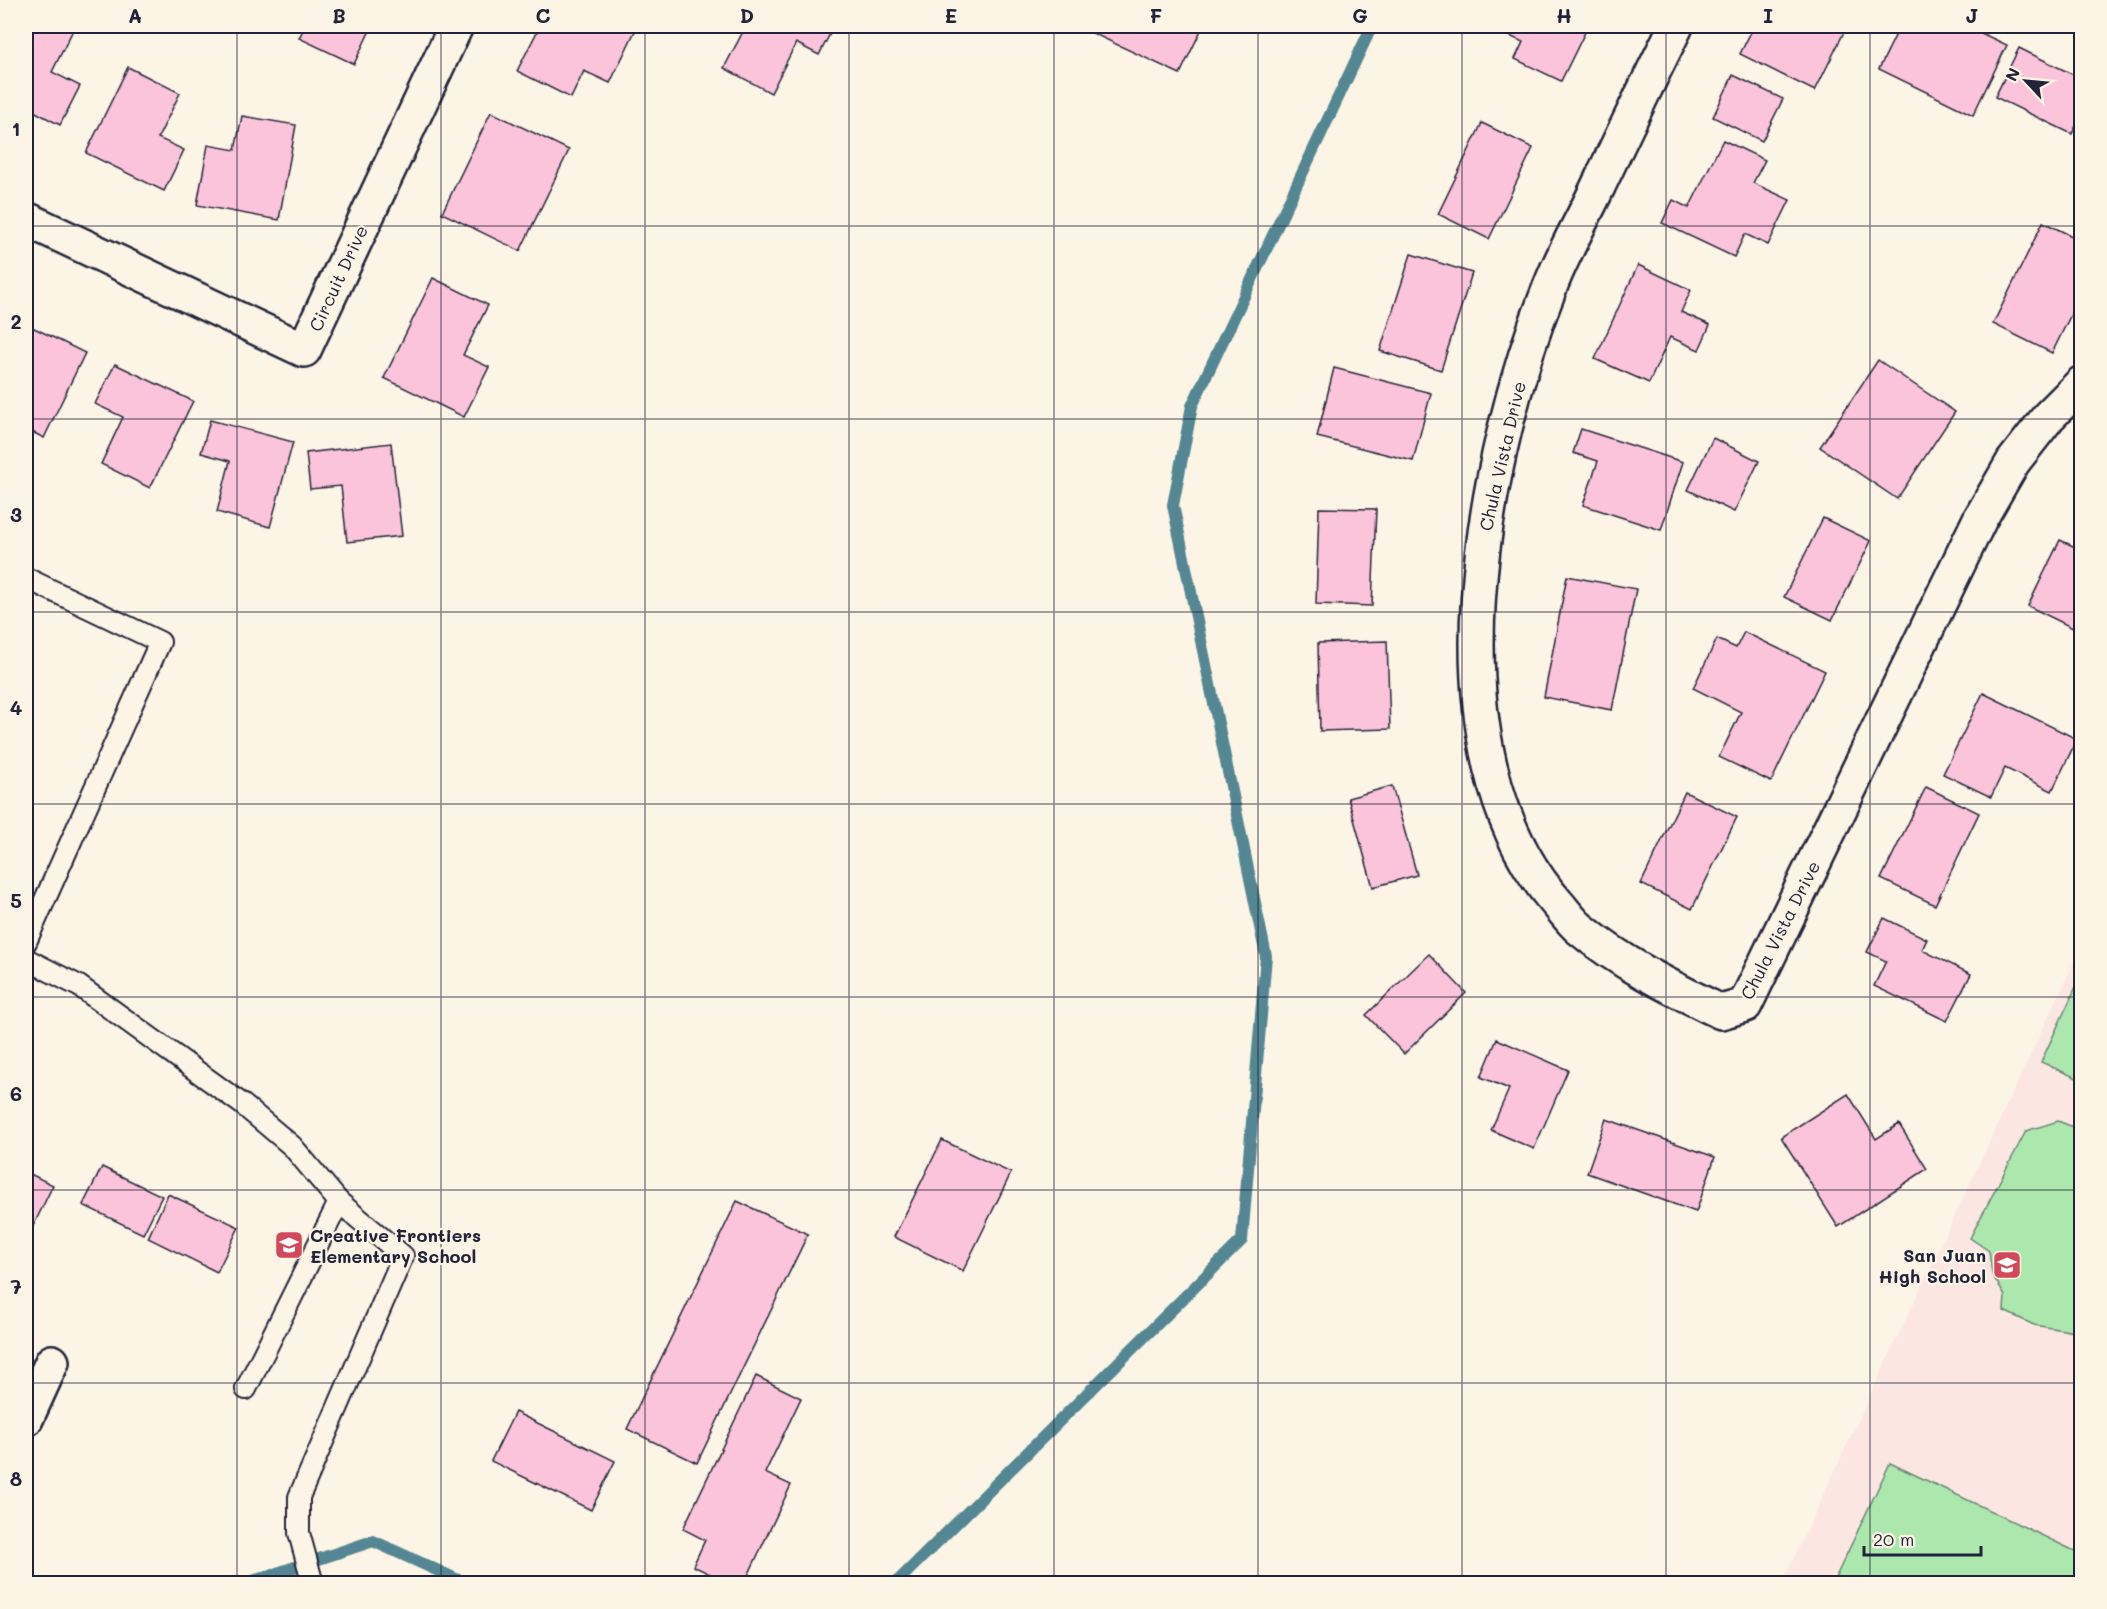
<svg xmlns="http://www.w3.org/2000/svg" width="2107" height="1609" viewBox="0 0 2107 1609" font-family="Mali,sans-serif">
  <rect width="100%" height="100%" fill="#fcf5e5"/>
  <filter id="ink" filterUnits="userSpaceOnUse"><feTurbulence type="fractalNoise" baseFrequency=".0167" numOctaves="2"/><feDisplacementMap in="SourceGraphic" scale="12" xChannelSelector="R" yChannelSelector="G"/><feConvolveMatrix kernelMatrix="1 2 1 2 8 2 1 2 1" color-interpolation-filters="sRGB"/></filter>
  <g filter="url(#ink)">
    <polygon fill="#fce6e2" points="2081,947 2081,1583 1782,1583"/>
    <g fill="#ace8ae" stroke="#678574" stroke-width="1.5">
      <polygon points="2081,976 2082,1080 2081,1080 2041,1062"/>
      <polygon points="2058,1121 2081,1130 2081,1333 2034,1325 2004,1311 2005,1296 1992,1274 1989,1251 1970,1238 2026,1131"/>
      <polygon points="1890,1463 2081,1554 2081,1583 1833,1583"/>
    </g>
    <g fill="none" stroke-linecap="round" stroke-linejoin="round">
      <g stroke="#558694" stroke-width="12">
        <polyline points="244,1584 373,1541 467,1584"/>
        <polyline points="895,1584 1242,1240 1266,956 1173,505 1192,406 1372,26"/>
      </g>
    </g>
    <g fill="#fcc4db" stroke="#22223b" stroke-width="1.5">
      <polygon points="26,26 69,26 74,28 52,72 80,86 60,125 26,107"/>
      <polygon points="305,26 372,26 354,64 299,38"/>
      <polygon points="540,26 628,26 636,29 610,83 584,71 571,98 517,71"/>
      <polygon points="746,26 834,26 819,55 796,43 771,93 724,68"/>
      <polygon points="1093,26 1203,26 1180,74 1090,32"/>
      <polygon points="1488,26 1588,26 1561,81 1515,59 1523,42"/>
      <polygon points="1754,26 1847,26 1815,91 1740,54"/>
      <polygon points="1900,26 1966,26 2007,45 1973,115 1879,69"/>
      <polygon points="2019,48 2082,79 2082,114 2072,134 1995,97"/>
      <polygon points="128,67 180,93 158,138 184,150 164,191 86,153"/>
      <polygon points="1733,75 1783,99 1762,141 1713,117"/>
      <polygon points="491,112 569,150 520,251 442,213"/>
      <polygon points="242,116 296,125 279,220 197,205 208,145 235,150"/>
      <polygon points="1482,123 1533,148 1489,239 1438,214"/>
      <polygon points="1723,140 1765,160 1753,183 1790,200 1768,245 1745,234 1734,257 1662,223 1673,200 1689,208"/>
      <polygon points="2043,222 2082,241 2082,292 2052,353 1993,324"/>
      <polygon points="1411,254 1472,273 1441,370 1380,351"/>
      <polygon points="1638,265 1691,290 1681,312 1710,325 1699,350 1670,337 1649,383 1595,359"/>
      <polygon points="433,278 488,305 463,355 489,367 464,417 384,378"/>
      <polygon points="26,324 85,353 44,438 26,429"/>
      <polygon points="1878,360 1955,412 1897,499 1820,447"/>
      <polygon points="115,364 193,401 150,488 101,464 123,417 95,404"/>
      <polygon points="1334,368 1431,393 1413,461 1317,437"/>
      <polygon points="210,420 293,442 270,527 217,512 230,461 201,453"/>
      <polygon points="1581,429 1683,462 1661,530 1583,505 1598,461 1573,453"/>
      <polygon points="1713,438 1759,461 1734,512 1688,490"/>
      <polygon points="391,443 402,536 347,542 341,486 310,489 306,453"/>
      <polygon points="1319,508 1376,509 1372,606 1316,604"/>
      <polygon points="1823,518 1871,541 1832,620 1784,597"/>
      <polygon points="2060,540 2082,550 2082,617 2075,629 2028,606"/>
      <polygon points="1567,576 1636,589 1612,710 1544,697"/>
      <polygon points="1744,632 1825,671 1771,782 1719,757 1741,712 1693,688 1717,639 1736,648"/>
      <polygon points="1387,641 1390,729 1320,731 1318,643"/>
      <polygon points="1983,693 2077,739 2052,791 2005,768 1991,797 1943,774"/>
      <polygon points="1392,786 1417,875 1373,887 1348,798"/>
      <polygon points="1926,787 1979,813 1935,905 1881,879"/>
      <polygon points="1685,792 1737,817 1692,909 1641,884"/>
      <polygon points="1884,918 1927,939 1922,950 1971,974 1947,1021 1874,986 1886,961 1867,952"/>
      <polygon points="1429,954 1466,993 1404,1054 1366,1015"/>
      <polygon points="1497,1039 1568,1070 1534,1149 1491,1130 1509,1089 1481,1077"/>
      <polygon points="1848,1094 1876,1139 1899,1124 1927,1169 1838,1227 1781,1137"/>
      <polygon points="1606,1119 1715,1157 1696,1212 1587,1173"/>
      <polygon points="942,1140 1011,1173 963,1271 894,1237"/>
      <polygon points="102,1167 162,1196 143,1234 83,1205"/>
      <polygon points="26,1172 53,1185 26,1241"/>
      <polygon points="168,1194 239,1227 217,1272 148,1238"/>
      <polygon points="737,1201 808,1234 697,1463 627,1429"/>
      <polygon points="756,1376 801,1398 765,1473 791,1485 744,1584 731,1584 693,1566 705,1540 683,1529"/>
      <polygon points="515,1412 615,1461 591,1510 491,1461"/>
    </g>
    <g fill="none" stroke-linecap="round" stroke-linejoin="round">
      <g stroke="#22223b" stroke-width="24">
        <g id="lane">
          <polyline points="26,578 160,642 26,942"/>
          <polyline points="26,959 79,986 242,1104 292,1146 339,1202 403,1256 299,1497 299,1533 313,1584"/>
          <polyline points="246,1389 339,1202"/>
        </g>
      </g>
      <g stroke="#22223b" stroke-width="38">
        <g id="street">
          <path d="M1676 26C1648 82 1621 138 1594 195 1580 224 1564 252 1552 282 1483 452 1423 751 1557 903 1564 911 1571 921 1579 928 1622 964 1672 988 1721 1012L1745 1005 1980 519 2013 462 2049 416 2082 383"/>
          <polyline points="26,219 304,350 456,26"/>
          <polyline points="26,1419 52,1362"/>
        </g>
      </g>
      <use href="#lane" stroke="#fcf5e5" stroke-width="20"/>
      <use href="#street" stroke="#fcf5e5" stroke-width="33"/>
    </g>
  </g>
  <path fill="none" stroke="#22223b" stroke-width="1.5" stroke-opacity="0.55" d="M237 26V1584M441 26V1584M645 26V1584M849 26V1584M1054 26V1584M1258 26V1584M1462 26V1584M1666 26V1584M1870 26V1584M26 226H2082M26 419H2082M26 612H2082M26 804H2082M26 997H2082M26 1190H2082M26 1383H2082"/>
  <defs>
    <g id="school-square" transform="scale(1.5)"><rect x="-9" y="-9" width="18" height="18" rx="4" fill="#d1495b" stroke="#fcf5e5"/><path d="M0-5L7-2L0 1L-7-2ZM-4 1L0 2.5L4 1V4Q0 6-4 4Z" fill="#fff"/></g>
  </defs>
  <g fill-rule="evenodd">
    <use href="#school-square" x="289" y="1245"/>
    <use href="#school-square" x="2007" y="1265"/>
  </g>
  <g text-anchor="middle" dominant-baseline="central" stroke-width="4.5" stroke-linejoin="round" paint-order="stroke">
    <g font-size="18" fill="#22223b" stroke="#fcf5e5">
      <text transform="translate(338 278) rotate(-65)">Circuit Drive</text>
      <text transform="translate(1502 456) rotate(-77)">Chula Vista Drive</text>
      <text transform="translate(1780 930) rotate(-63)">Chula Vista Drive</text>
    </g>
    <g font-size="18" font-weight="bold" fill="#22223b" stroke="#fcf5e5" text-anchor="start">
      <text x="310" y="1235">Creative Frontiers<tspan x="310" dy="21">Elementary School</tspan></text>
      <text x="1986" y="1255" text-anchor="end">San Juan<tspan x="1986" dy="21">High School</tspan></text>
    </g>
  </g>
  <rect width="2107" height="1609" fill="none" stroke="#fcf5e5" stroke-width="66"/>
  <g transform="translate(2026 81) rotate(296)" stroke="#fcf5e5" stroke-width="4.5" paint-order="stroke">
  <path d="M0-4.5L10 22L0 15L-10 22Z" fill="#22223b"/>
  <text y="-9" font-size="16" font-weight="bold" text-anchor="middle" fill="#22223b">N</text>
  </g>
  <path d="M1864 1546v9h117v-9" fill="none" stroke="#22223b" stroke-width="3"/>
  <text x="1873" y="1546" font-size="18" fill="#22223b" stroke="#fcf5e5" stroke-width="4.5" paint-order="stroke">20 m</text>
  <rect x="33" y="33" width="2041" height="1543" fill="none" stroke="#22223b" stroke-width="2"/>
  <g font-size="20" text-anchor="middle" font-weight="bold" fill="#22223b">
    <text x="135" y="23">A</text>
    <text x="339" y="23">B</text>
    <text x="543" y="23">C</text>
    <text x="747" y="23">D</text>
    <text x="951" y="23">E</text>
    <text x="1156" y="23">F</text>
    <text x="1360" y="23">G</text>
    <text x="1564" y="23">H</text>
    <text x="1768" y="23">I</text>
    <text x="1972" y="23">J</text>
    <text x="16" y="136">1</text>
    <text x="16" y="329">2</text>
    <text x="16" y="522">3</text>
    <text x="16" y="715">4</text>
    <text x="16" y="908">5</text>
    <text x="16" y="1101">6</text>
    <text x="16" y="1294">7</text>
    <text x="16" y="1486">8</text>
  </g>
</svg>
